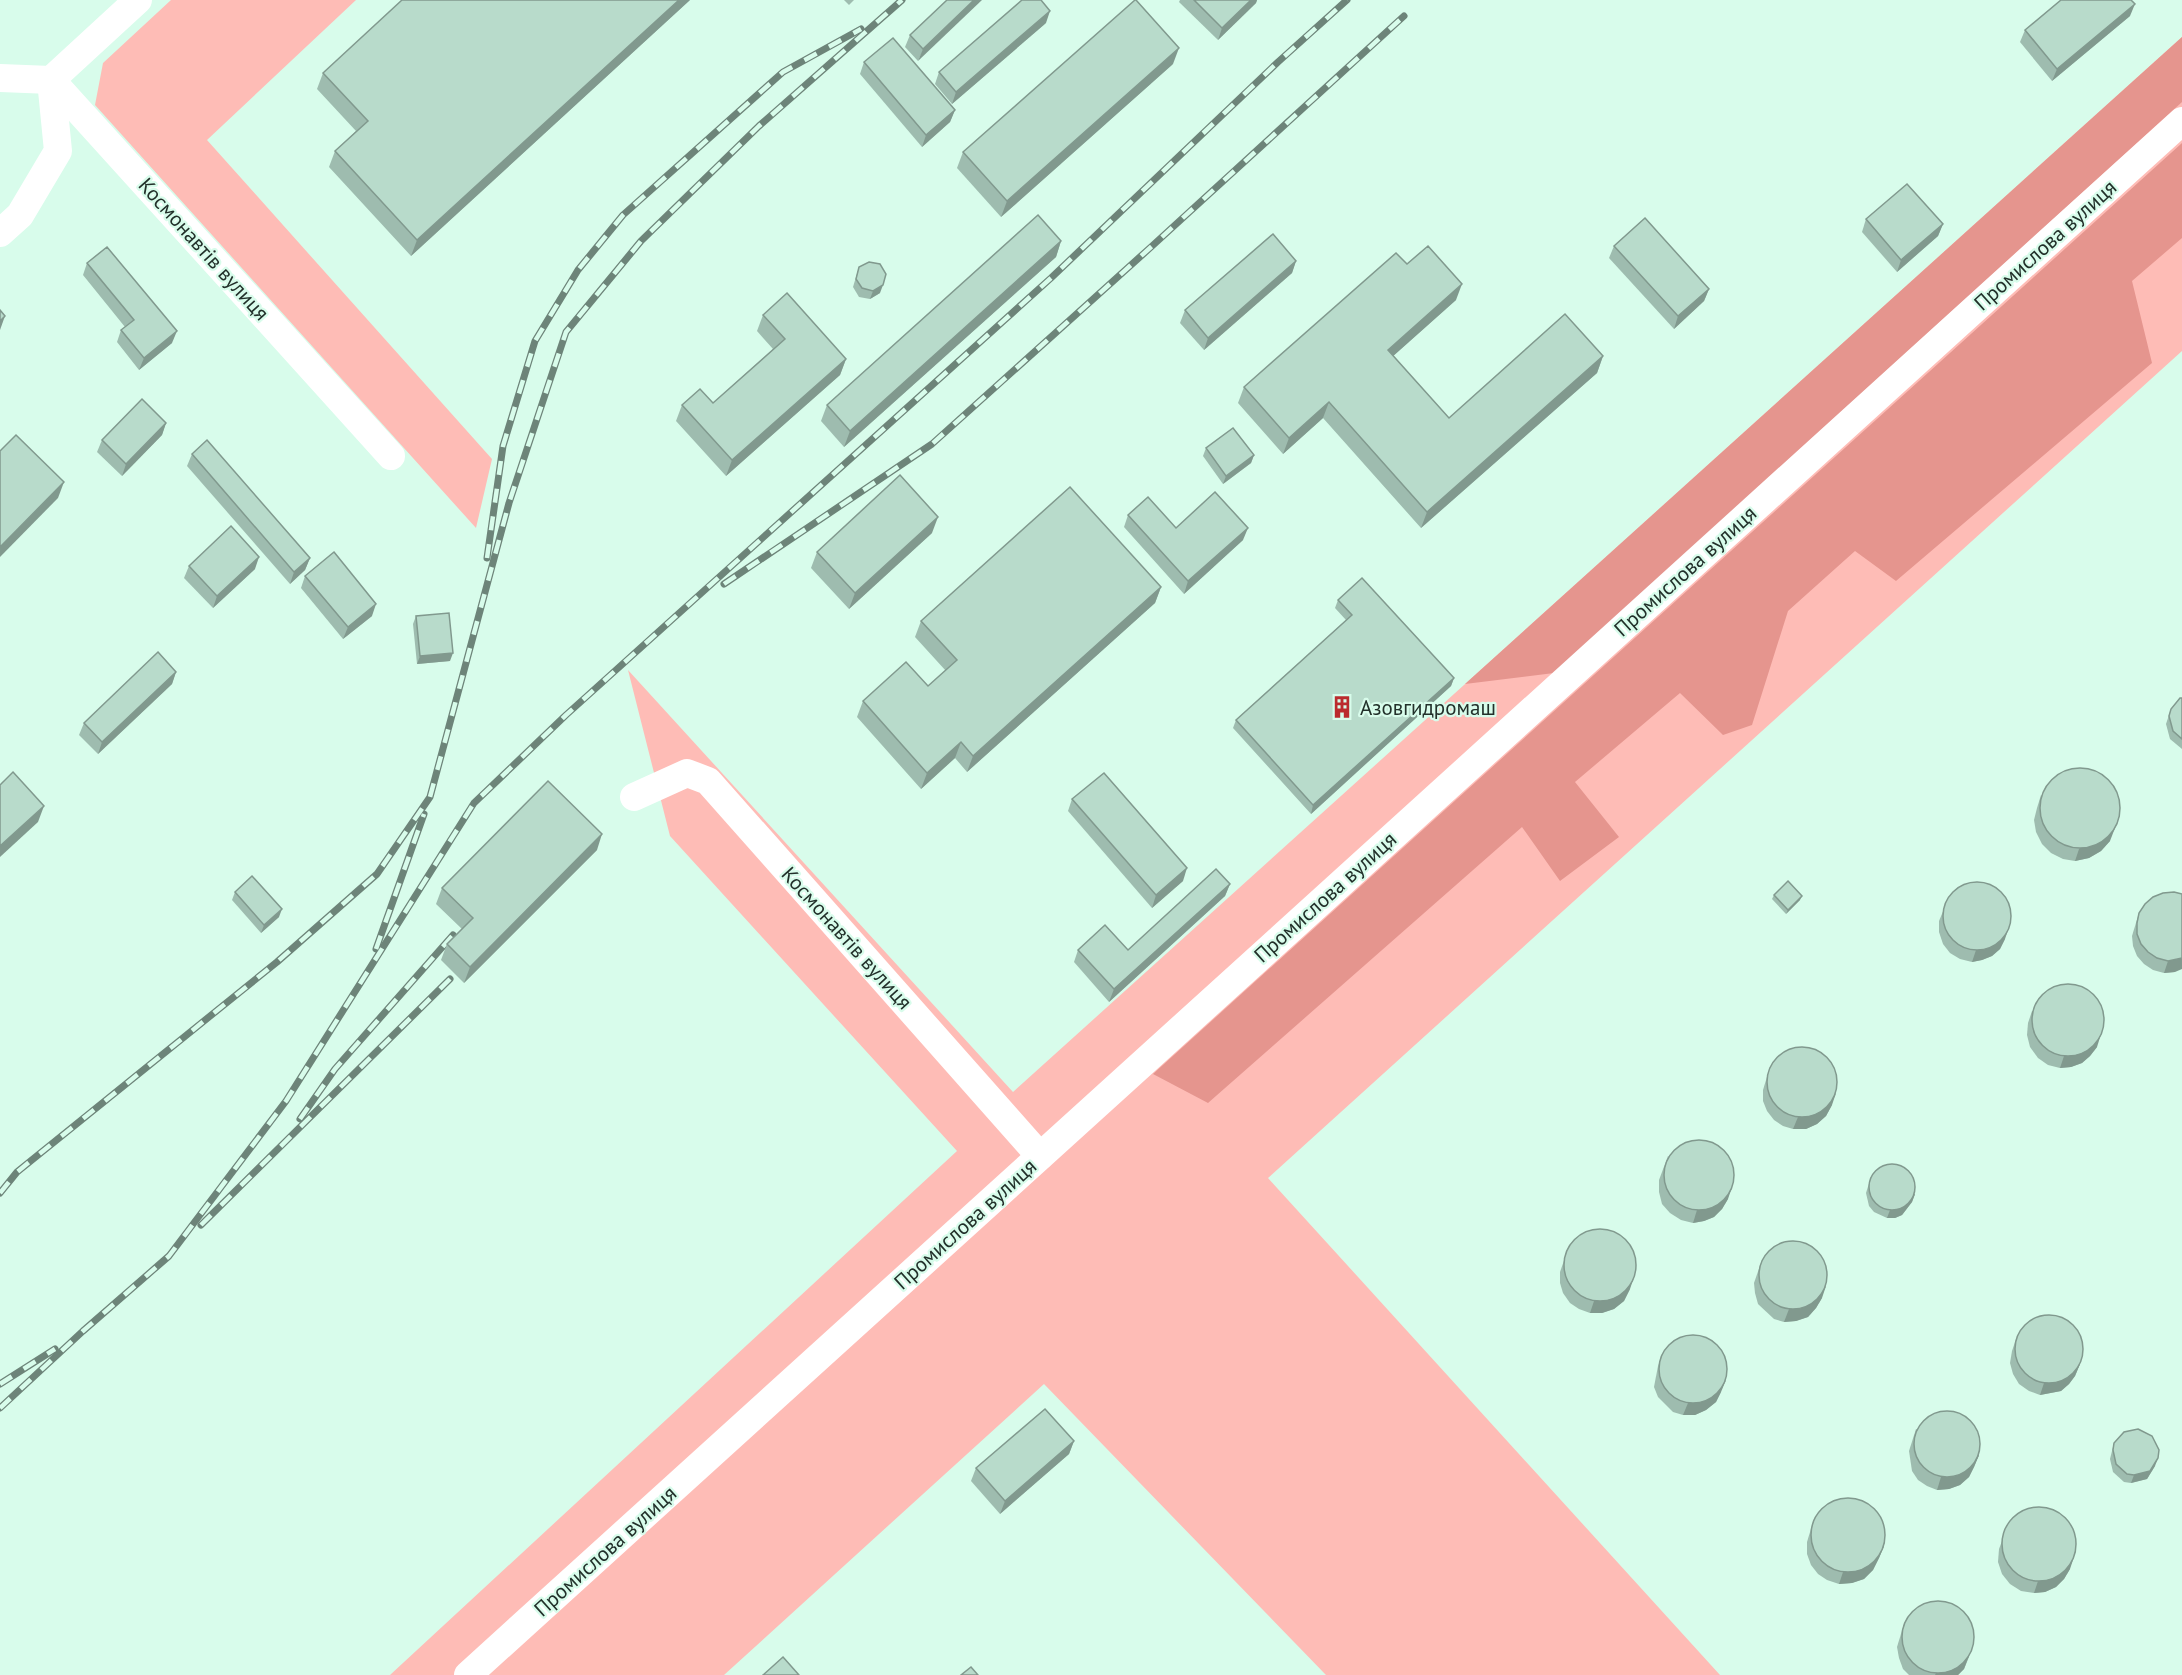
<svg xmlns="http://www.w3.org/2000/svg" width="2182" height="1675" viewBox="0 0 2182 1675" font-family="'PT Sans',sans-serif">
  <rect width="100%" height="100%" fill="#d8fceb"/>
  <g fill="#febcb6">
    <polygon points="171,0 356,0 207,140 492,459 476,528 95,105 103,63"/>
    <polygon points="2182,37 2182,351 1268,1178 1720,1675 1326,1675 1044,1384 724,1675 390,1675 957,1151 670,836 628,670 1013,1092"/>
  </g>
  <g fill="#e5958e">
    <polygon points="2182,37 2182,102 1554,673 1465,684"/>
    <polygon points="2182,143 2182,238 2132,281 2152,363 1896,581 1855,551 1788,611 1752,725 1723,735 1680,693 1575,782 1619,837 1560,881 1522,827 1208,1103 1153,1074"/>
  </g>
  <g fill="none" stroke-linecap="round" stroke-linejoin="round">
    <g stroke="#fff" stroke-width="28">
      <polyline points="0,78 51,80 391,456"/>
      <polyline points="0,233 20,215 58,151 51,80 138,0"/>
      <polyline points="634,797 687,773 708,781 1040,1156"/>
      <polyline points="468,1675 2182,121"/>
    </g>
    <g stroke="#6d8479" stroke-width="7">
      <g id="rail">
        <polyline points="487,558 503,446 535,341 578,270 623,215 783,72 861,29"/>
        <polyline points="724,584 932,444 1151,247 1404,16"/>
        <polyline points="376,949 424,814"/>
        <polyline points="300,1119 335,1069 453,935"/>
        <polyline points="0,1193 17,1172 277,962 377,874 430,797 509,503 566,332 641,241 759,126 902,0"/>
        <polyline points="201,1225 450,979"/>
        <polyline points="0,1384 55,1349"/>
        <polyline points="0,1408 83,1331 169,1256 286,1101 474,803 566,715 1051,278 1278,62 1347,0"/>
      </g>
    </g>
    <use href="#rail" stroke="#d8fceb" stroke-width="4.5" stroke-dasharray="14" stroke-linecap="butt"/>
  </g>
  <g fill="#9ebcaf">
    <polygon points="690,0 411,256 329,167 335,151 356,131 317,89 323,73"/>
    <polygon points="844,0 854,0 849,5"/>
    <polygon points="947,0 918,61 905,47 910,35"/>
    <polygon points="1180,0 1257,0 1256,3 1218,40 1179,2"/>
    <polygon points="2130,16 2052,81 2020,42 2025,30"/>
    <polygon points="1046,23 952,104 935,84 939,72"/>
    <polygon points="864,62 955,110 950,122 922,147 860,74"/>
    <polygon points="1173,64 1001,217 957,168 963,152"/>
    <polygon points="1866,219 1943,224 1938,236 1897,272 1862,232"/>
    <polygon points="1061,241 1056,257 844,447 821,421 827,405"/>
    <polygon points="1614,246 1709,289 1704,301 1674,329 1609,258"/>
    <polygon points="1296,261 1292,273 1204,350 1180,323 1185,310"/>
    <polygon points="87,263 172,343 139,370 117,342 121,330 125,327 83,275"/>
    <polygon points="1407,264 1456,300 1393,356 1449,418 1603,356 1597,373 1421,528 1323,418 1283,454 1238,403 1244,387"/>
    <polygon points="859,267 880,293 870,299 859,297 853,287"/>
    <polygon points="763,315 846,359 840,375 726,476 676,421 682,405 713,403 773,349 757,331"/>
    <polygon points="166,423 162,435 122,476 97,452 102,440"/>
    <polygon points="1206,448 1254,455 1251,463 1223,484 1203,456"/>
    <polygon points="192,454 310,558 305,570 290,584 187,466"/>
    <polygon points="1128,515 1176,528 1243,540 1184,594 1124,527"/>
    <polygon points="932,533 849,609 811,568 817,552"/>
    <polygon points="189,566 255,569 213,608 184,578"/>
    <polygon points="305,576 372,616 343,639 301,588"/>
    <polygon points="1161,587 1155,603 967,772 955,758 921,789 857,717 863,701 928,686 946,671 915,637 921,621"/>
    <polygon points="1338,600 1454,678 1451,686 1311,814 1233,728 1236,720 1346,620 1335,608"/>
    <polygon points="416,616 450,661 417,664 413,624"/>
    <polygon points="176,672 172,684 98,754 79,735 84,723"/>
    <polygon points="2182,698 2182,749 2170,739 2166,724 2171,709"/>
    <polygon points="2041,795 2110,841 2101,851 2089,858 2075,861 2063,859 2051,853 2042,844 2036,832 2034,820 2037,808"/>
    <polygon points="1072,799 1183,881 1152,908 1068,811"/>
    <polygon points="597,850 464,983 441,960 447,944 462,929 436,904 442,888"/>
    <polygon points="1230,884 1225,896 1109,1002 1074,962 1078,950 1128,950"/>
    <polygon points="235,892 279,917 261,933 232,900"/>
    <polygon points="1774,895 1800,900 1786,914 1772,899"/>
    <polygon points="1944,909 2005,939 2000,949 1992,956 1982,960 1972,962 1960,959 1950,953 1943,944 1939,932 1939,921"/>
    <polygon points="2139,913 2175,972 2164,973 2153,970 2144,964 2137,956 2133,946 2132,936"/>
    <polygon points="2032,1011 2097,1047 2090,1056 2082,1063 2071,1067 2060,1068 2048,1065 2038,1058 2030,1047 2027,1035 2028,1023"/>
    <polygon points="1770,1067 1832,1105 1826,1116 1817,1124 1806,1129 1793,1129 1783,1126 1774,1120 1767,1111 1763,1101 1763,1090"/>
    <polygon points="1668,1156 1728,1199 1722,1209 1714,1217 1704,1221 1693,1223 1681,1220 1670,1213 1662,1204 1659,1192 1659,1180"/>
    <polygon points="1871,1177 1915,1194 1912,1202 1902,1215 1895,1218 1887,1218 1874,1212 1869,1206 1866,1193"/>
    <polygon points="1568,1249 1630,1289 1624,1301 1614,1309 1602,1313 1590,1313 1579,1309 1570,1303 1563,1293 1560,1283 1560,1272"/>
    <polygon points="1762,1260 1822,1298 1816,1308 1808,1317 1796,1321 1784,1322 1774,1319 1758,1304 1755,1293 1754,1283"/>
    <polygon points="2016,1339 2080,1364 2075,1376 2069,1384 2061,1391 2040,1395 2029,1391 2019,1384 2013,1374 2010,1363 2012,1351"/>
    <polygon points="1662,1354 1721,1392 1716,1402 1706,1410 1695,1415 1683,1415 1673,1412 1658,1397 1654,1387 1658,1366"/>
    <polygon points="1916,1429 1979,1455 1974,1467 1969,1477 1960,1485 1949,1489 1937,1490 1927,1486 1918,1480 1912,1471 1909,1451"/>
    <polygon points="1074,1441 1069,1454 1000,1514 971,1481 976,1468"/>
    <polygon points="2114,1443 2155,1466 2147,1479 2131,1483 2124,1482 2113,1472 2110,1459"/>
    <polygon points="1814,1519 1884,1546 1879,1558 1873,1570 1864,1579 1852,1583 1839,1584 1827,1580 1818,1574 1811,1565 1807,1554 1807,1542"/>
    <polygon points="2008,1525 2070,1569 2064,1579 2056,1587 2045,1592 2034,1593 2021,1591 2010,1584 2002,1574 1998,1562 1999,1549"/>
    <polygon points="1904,1624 1969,1657 1964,1669 1958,1675 1909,1675 1903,1669 1899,1658 1897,1647"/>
  </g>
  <g fill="#81998e">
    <polygon points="679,0 690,0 411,256 417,240"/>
    <polygon points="974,0 982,0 918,61 923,49"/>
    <polygon points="1251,0 1257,0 1256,3 1218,40 1222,28"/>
    <polygon points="2135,4 2130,16 2052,81 2057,69"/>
    <polygon points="1050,11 1046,23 952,104 956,92"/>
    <polygon points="1179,48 1173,64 1001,217 1007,201"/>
    <polygon points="955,110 950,122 922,147 926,135"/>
    <polygon points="1943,224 1938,236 1897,272 1901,260"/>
    <polygon points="1061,241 1056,257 844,447 850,431"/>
    <polygon points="1296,261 1292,273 1204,350 1208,338"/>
    <polygon points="1462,284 1456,300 1382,366 1388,350"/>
    <polygon points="883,285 880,293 870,299 873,291"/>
    <polygon points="1709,289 1704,301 1674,329 1678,316"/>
    <polygon points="5,316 0,330 0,321"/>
    <polygon points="177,331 172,343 139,370 144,358"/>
    <polygon points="1603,356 1597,373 1421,528 1427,512"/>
    <polygon points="846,359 840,375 726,476 732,460"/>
    <polygon points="1329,402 1323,418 1283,454 1289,438"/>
    <polygon points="166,423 162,435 122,476 126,464"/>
    <polygon points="1254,455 1251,463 1223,484 1226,476"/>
    <polygon points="64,482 58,498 0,557 0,547"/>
    <polygon points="938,517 932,533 849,609 855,593"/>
    <polygon points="1248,528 1243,540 1184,594 1188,581"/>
    <polygon points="259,557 255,569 213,608 217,596"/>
    <polygon points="310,558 305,570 290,584 294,572"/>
    <polygon points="1161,587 1155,603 967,772 973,756"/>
    <polygon points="376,604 372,616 343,639 348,627"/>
    <polygon points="453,653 450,661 417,664 420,656"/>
    <polygon points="176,672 172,684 98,754 102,742"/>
    <polygon points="1454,678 1451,686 1311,814 1313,805"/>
    <polygon points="961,742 955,758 921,789 927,773"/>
    <polygon points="44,806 38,822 0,857 0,846"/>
    <polygon points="2120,815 2110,841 2101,851 2089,858 2075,861 2079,849"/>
    <polygon points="602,834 597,850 464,983 470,967"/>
    <polygon points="1187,868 1183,881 1152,908 1156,895"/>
    <polygon points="1230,884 1225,896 1109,1002 1114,989"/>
    <polygon points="1802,896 1800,900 1786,914 1788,910"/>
    <polygon points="282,909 279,917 261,933 264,925"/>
    <polygon points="2009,927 2005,939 2000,949 1992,956 1982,960 1972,962 1976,950"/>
    <polygon points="2182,958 2182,969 2175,972 2164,973 2168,961"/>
    <polygon points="2101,1034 2097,1047 2090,1056 2082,1063 2071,1067 2060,1068 2064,1056"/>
    <polygon points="1836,1093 1832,1105 1826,1116 1817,1124 1806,1129 1793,1129 1798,1117"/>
    <polygon points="1732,1187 1728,1199 1722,1209 1714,1217 1704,1221 1693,1223 1697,1210"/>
    <polygon points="1915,1194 1912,1202 1902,1215 1895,1218 1887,1218 1890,1210"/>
    <polygon points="1634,1277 1630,1289 1624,1301 1614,1309 1602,1313 1590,1313 1594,1301"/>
    <polygon points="1826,1286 1822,1298 1816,1308 1808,1317 1796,1321 1784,1322 1789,1309"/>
    <polygon points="2080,1364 2075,1376 2069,1384 2061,1391 2040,1395 2044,1383"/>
    <polygon points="1726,1380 1721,1392 1716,1402 1706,1410 1695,1415 1683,1415 1688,1403"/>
    <polygon points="1074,1441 1069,1454 1000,1514 1005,1501"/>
    <polygon points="1979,1455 1974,1467 1969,1477 1960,1485 1949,1489 1937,1490 1941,1477"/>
    <polygon points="2158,1458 2155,1466 2147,1479 2131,1483 2134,1475"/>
    <polygon points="1884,1546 1879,1558 1873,1570 1864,1579 1852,1583 1839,1584 1843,1572"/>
    <polygon points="2074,1557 2070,1569 2064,1579 2056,1587 2045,1592 2034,1593 2038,1581"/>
    <polygon points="1973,1645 1964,1669 1958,1675 1935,1675 1936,1673"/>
  </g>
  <g fill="#b8dbcb" stroke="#81998e" stroke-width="1.5">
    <polygon points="402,0 679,0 417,240 335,151 368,121 323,73"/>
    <polygon points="947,0 974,0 923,49 910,35"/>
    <polygon points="1022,0 1041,0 1050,11 956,92 939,72"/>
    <polygon points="1135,0 1136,0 1179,48 1007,201 963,152"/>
    <polygon points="1194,0 1251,0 1222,28"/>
    <polygon points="2061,0 2131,0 2135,4 2057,69 2025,30"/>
    <polygon points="893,38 955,110 926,135 864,62"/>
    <polygon points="1907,184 1943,224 1901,260 1866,219"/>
    <polygon points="1038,215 1061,241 850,431 827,405"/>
    <polygon points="1645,218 1709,289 1678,316 1614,246"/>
    <polygon points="1273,234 1296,261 1208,338 1185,310"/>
    <polygon points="1428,246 1462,284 1388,350 1449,418 1565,314 1603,356 1427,512 1329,402 1289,438 1244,387 1396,253 1407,264"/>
    <polygon points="107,247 177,331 144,358 121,330 134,320 87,263"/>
    <polygon points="869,262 880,264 886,274 883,285 873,291 862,288 856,279 859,267"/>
    <polygon points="787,293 846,359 732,460 682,405 700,389 713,403 785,339 763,315"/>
    <polygon points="0,310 5,316 0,321"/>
    <polygon points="142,399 166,423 126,464 102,440"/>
    <polygon points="1233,428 1254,455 1226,476 1206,448"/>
    <polygon points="16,435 64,482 0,547 0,451"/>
    <polygon points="207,440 310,558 294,572 192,454"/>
    <polygon points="900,475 938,517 855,593 817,552"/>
    <polygon points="1070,487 1161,587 973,756 961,742 927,773 863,701 906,662 928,686 957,660 921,621"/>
    <polygon points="1215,492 1248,528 1188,581 1128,515 1148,497 1176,528"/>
    <polygon points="231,526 259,557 217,596 189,566"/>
    <polygon points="334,552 376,604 348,627 305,576"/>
    <polygon points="1362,578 1454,678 1313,805 1236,720 1352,615 1338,600"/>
    <polygon points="449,613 453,653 420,656 416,616"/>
    <polygon points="158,652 176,672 102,742 84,723"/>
    <polygon points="2180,698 2182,698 2182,739 2173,731 2169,716 2171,709"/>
    <circle cx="2080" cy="808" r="40"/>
    <polygon points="13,772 44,806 0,846 0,785"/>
    <polygon points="1104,773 1187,868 1156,895 1072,799"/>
    <polygon points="548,781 602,834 470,967 447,944 473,918 442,888"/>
    <polygon points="1216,869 1230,884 1114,989 1078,950 1105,925 1128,950"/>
    <polygon points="252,876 282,909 264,925 235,892"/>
    <polygon points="1788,881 1802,896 1788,910 1774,895"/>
    <circle cx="1977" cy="916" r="34"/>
    <polygon points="2174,892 2182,894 2182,958 2168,961 2157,958 2148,952 2141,944 2137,934 2137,923 2139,913 2145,904 2153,897 2163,893"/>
    <circle cx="2068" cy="1020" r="36"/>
    <circle cx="1802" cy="1082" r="35"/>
    <circle cx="1699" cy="1175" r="35"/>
    <circle cx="1892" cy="1187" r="23"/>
    <circle cx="1600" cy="1265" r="36"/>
    <circle cx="1793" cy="1275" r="34"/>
    <circle cx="2049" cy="1349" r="34"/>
    <circle cx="1693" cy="1369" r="34"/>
    <polygon points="1045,1409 1074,1441 1005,1501 976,1468"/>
    <circle cx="1947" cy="1444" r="33"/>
    <polygon points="2138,1429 2152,1436 2159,1450 2158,1458 2150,1471 2134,1475 2127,1474 2116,1464 2113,1450 2114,1443 2124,1432"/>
    <circle cx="1848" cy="1535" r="37"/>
    <circle cx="2039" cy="1544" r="37"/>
    <circle cx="1938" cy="1637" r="36"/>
    <polygon points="783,1657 799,1675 763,1675"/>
    <polygon points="971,1667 978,1675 961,1675"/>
  </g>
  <defs>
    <g id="building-bare" transform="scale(1.8)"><path d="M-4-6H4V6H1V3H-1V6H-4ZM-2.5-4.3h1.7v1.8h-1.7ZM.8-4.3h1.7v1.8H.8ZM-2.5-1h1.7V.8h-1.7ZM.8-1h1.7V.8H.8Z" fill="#bb2b2e" stroke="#d8fceb" stroke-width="2.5" paint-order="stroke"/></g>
  </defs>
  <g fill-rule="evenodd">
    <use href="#building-bare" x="1342" y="707"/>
  </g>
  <g text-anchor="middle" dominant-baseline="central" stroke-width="4.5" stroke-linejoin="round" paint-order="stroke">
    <g font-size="21" fill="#22302a" stroke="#d8fceb">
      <text transform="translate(2045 245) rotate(-42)">Промислова вулиця</text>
      <text transform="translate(204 249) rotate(48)">Космонавтів вулиця</text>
      <text transform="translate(1685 571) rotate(-42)">Промислова вулиця</text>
      <text transform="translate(1325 897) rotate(-42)">Промислова вулиця</text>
      <text transform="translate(847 938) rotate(48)">Космонавтів вулиця</text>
      <text transform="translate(965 1224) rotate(-42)">Промислова вулиця</text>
      <text transform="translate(605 1551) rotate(-42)">Промислова вулиця</text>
    </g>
    <g font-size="21" fill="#22302a" stroke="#d8fceb" text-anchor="start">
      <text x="1360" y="707">Азовгидромаш</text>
    </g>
  </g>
</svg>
